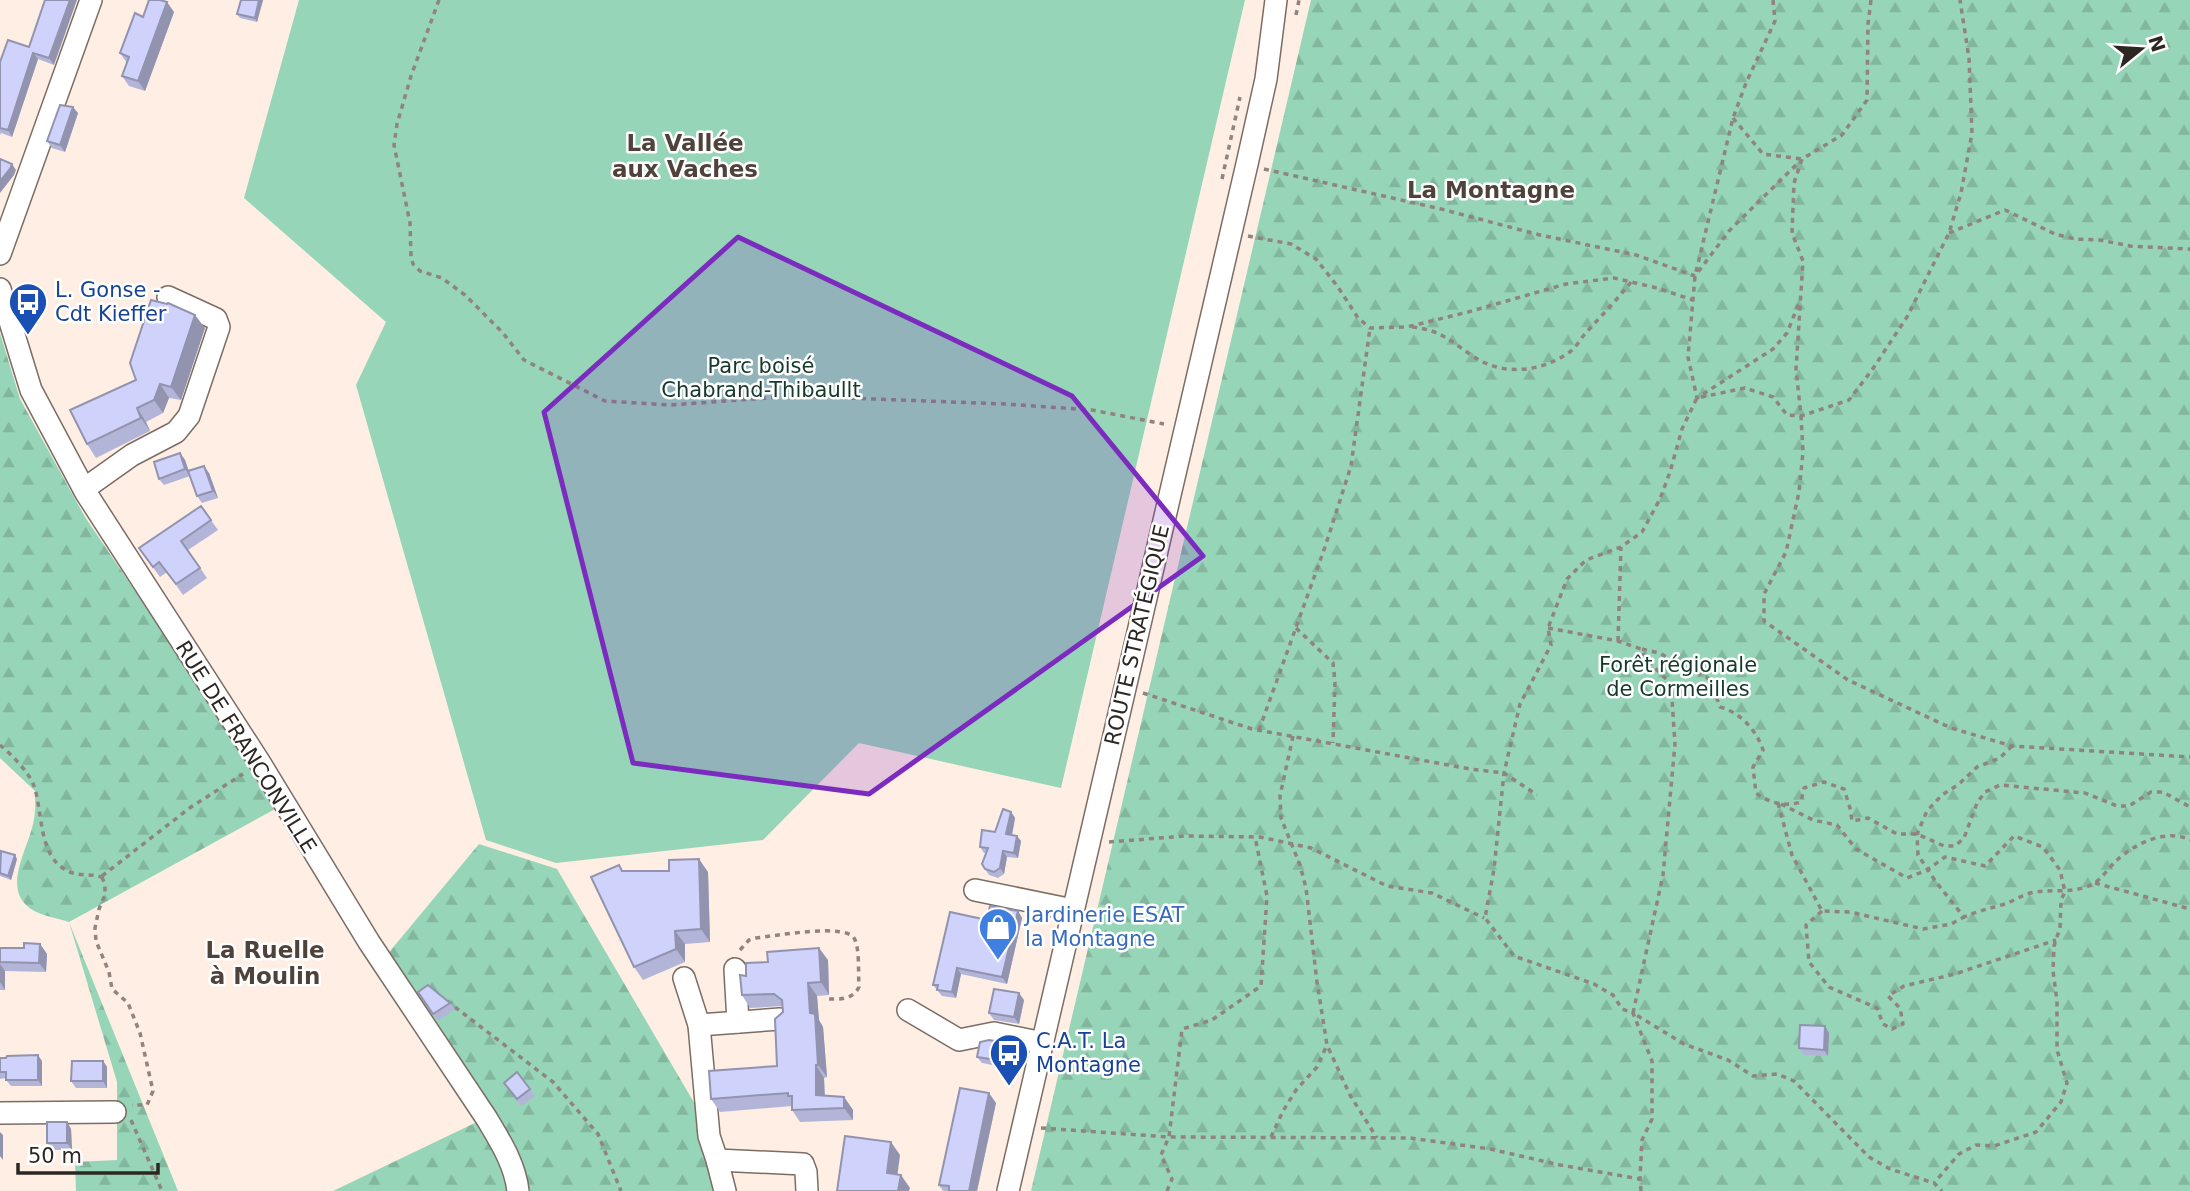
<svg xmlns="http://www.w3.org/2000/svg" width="2190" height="1191" viewBox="0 0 2190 1191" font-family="'DejaVu Sans',sans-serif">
  <defs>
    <pattern id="forest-firs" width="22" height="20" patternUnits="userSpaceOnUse" patternTransform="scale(1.75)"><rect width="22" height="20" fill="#96d5b8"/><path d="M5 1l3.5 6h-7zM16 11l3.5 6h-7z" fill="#82b79e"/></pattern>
  </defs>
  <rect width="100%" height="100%" fill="#feeee4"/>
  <g fill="url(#forest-firs)">
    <polygon points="1311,0 2190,0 2190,1191 1031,1191"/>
    <path d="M0 333 20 399 85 517 242 749 277 808 69 922 178 1191H76L75 1162 117 1160V1082L69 922C57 918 42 916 31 909 0 888 30 847 34 819 36 810 35 800 35 791L0 758Z"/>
    <polygon points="479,844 557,869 699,1111 715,1191 333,1191 479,1121 376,968"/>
  </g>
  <polygon fill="#96d5b8" points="299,0 1245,0 1061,788 859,743 763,840 556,863 486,840 356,385 386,322 244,198"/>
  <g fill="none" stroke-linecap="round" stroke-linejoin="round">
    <g stroke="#7b6d64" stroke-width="24">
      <g id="minor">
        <polyline points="0,254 91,0"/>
        <path d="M0 289 31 390 86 493 260 763 369 942 487 1119C500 1141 515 1164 518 1191"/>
        <polyline points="84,489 132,455 176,432 189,416 219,327 216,319 168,297"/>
        <polyline points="975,890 1073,910"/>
        <polyline points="735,969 738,1022"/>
        <polyline points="684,978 699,1025 709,1136 717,1160 725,1191"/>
        <polyline points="908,1010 959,1040 994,1033 1043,1043"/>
        <polyline points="699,1025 780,1019"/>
        <polyline points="0,1113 115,1112"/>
        <polyline points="717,1160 803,1164 806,1172 807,1191"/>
        <polyline points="1008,1191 1247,164 1266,79 1276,0"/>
      </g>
    </g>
    <g stroke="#8f847e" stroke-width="3.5" stroke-dasharray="5 5" stroke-linecap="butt">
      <polyline points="439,0 411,76 397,124 394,145 410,223 411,257 413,264 420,271 442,278 465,295 503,333 524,360 605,401 670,405 795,396 1005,404 1092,410 1164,424"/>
      <polyline points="1773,0 1775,21 1746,83 1733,118 1695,276 1688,357 1697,398 1773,349 1787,333 1799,303"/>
      <polyline points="1871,0 1868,24 1867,100 1842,135 1802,159 1794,183 1792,233 1803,261 1796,369 1801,416 1803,452 1799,492 1786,552 1764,594 1764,621 1848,680 1951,728 2012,746 2190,757"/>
      <polyline points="1296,15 1299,0"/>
      <polyline points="1733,118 1763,154 1802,159"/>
      <polyline points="1264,169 1441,209 1540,235 1636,255 1695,276 1729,231 1800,161"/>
      <polyline points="1222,179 1240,97"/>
      <polyline points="1949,233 2005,210 2055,234 2075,239 2100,240 2130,246 2190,249"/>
      <polyline points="1248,236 1291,244 1316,259 1338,287 1358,318 1370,328 1407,327 1468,312 1566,284 1614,278 1657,288 1693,300"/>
      <path d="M1412 327C1444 330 1454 345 1479 360 1508 376 1544 371 1571 351 1576 347 1580 340 1584 335 1600 317 1616 301 1631 282"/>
      <polyline points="1296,628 1333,663 1335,682 1333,743"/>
      <polyline points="1548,628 1618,641 1641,649 1646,659 1671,684 1675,744 1663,875 1633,1013 1684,1044 1728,1060 1753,1076 1777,1074 1794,1081 1869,1157 1890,1169 1934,1183 1942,1191"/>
      <polyline points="1618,641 1621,547"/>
      <path d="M1642 649 1659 653 1721 685 1717 699 1720 707C1740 712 1757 731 1763 750L1753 767 1756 793C1769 803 1785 807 1801 802L1804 788 1824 782 1844 789 1850 808 1852 821 1868 818 1897 834H1917L1944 846H1955L1964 838 1977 803 1985 792 2000 785 2085 793 2117 806H2129L2151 792H2163L2190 807"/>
      <polyline points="1143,693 1252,729 1470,769 1504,773 1537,795"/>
      <polyline points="1259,730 1325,547 1351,466 1370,328"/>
      <polyline points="1293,736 1280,796 1281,818 1300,865 1306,888 1317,982 1327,1045 1350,1095 1377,1138"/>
      <path d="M0 745C11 754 29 772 34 786 43 812 38 855 66 870 77 877 89 873 102 877"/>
      <path d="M2012 746 2000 758 1977 767 1959 784 1942 795 1927 811 1917 834 1918 855 1936 882 1964 917C1978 911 1991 908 2005 904 2013 901 2021 896 2030 893 2050 888 2072 895 2093 884 2102 879 2109 867 2116 861 2134 844 2166 828 2190 840"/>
      <polyline points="1778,803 1792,855 1822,911 1850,912 1923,929 1951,924 1964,917"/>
      <polyline points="1781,804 1813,820 1837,825 1856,849 1907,878 1927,870 1945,857 1985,866 2014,836 2043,847 2060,870 2065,892 2061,900 2060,928 2054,946 2053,971 2057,1001 2057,1050 2067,1083 2061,1102 2036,1132 1994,1146 1976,1145 1959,1154 1934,1183"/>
      <polyline points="1109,842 1185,836 1260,837 1311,848 1387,886 1432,893 1484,918"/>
      <polyline points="102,876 191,807 243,774"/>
      <polyline points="102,877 105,885 105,895 99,909 95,928 96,941 109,972 112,989 128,1003 140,1033 153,1091 147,1105 132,1105"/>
      <polyline points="2095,883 2190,909"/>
      <polyline points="1822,911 1806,925 1809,962 1829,987 1877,1008 1883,1024 1892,1029 1903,1024 1900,1008 1888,996 1904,986 1955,974 2056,940"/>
      <path d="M740 950 749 940 756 938C774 936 845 923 854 938 860 947 858 975 859 987 852 1001 838 999 824 999"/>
      <polyline points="447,1001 553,1082 598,1134 621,1191"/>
      <polyline points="131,1120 162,1191"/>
      <polyline points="1041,1128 1169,1137 1410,1138 1490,1149 1560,1165 1640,1179"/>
      <polyline points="1271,1137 1283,1111 1296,1090 1317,1067 1327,1045"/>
      <polyline points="1167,1191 1172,1179 1161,1155 1169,1137 1182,1029 1212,1020 1261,986 1267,896 1255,837"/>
      <polyline points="1641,1191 1640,1179 1642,1140 1652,1119 1652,1061 1633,1013 1622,1009 1613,995 1594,984 1514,956 1485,918 1494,869 1504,773 1520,704 1551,645 1548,628 1567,579 1586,560 1621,547 1642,532 1660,499 1670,472 1682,429 1697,398 1745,388 1773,397 1787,415 1801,416 1849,400 1872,370 1907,317 1949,233 1961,193 1972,133 1969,58 1960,0"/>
    </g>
    <use href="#minor" stroke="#fff" stroke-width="21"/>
  </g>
  <g fill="#b2b5d7">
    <polygon points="45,0 54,65 38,59 12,137 1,133 0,135 0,62 29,47"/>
    <polygon points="263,0 257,22 240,18 237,14"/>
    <polygon points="174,12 145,91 129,86 122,76 127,63 120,53 143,17"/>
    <polygon points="78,113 65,152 52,148 47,141"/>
    <polygon points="205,328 181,400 169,398 163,413 146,422 150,431 96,458 87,444 136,380"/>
    <polygon points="180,453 185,460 189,471 209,473 218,498 202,503 197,496 190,476 164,485 159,479"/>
    <polygon points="201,506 218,530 188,550 207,578 183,595 167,572 160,577 139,548"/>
    <polygon points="1011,812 1015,818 1012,835 1021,841 1018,858 1007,857 1004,874 998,878 989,875 985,869 986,853 984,853 980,847 995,832"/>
    <polygon points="0,853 17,859 11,880 0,876"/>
    <polygon points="619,865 623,871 708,872 710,942 685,944 685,962 643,980 634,967"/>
    <polygon points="1018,911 1022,918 1007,984 961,974 956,998 942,996 933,985 987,920"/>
    <polygon points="40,944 47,954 46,972 5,971 5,990 0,990 0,948 24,948"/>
    <polygon points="828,960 829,995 817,996 819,1020 823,1027 827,1077 824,1078 825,1096 844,1097 853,1110 853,1120 800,1122 792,1110 792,1106 720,1112 711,1099 777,1066 783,1012 783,1006 750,1008 742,995 746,976"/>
    <polygon points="418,992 450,1003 455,1009 438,1021"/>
    <polygon points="1024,1000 1019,1024 994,1020 989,1013"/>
    <polygon points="1829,1033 1828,1056 1804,1055 1799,1048"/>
    <polygon points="1012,1050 1008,1068 982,1063 977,1057"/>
    <polygon points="0,1058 42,1061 42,1086 11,1086 6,1080 6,1078 0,1079"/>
    <polygon points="103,1061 107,1067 107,1088 76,1088 71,1081"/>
    <polygon points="517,1072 535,1096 521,1106 509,1090"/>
    <polygon points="996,1103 977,1191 943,1191 939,1185"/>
    <polygon points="67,1122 71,1129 72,1150 52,1150 47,1143"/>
  </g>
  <g fill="#9193af">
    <polygon points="70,0 77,0 54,65 49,58"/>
    <polygon points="259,0 263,0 257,22 255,18"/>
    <polygon points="167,2 174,12 145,91 138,81"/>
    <polygon points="33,53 38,59 12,137 8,130"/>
    <polygon points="73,107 78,113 65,152 60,145"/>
    <polygon points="12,164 16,170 14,175 0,193 0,181"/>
    <polygon points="195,315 205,328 181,400 171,387"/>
    <polygon points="160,384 169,398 163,413 154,400"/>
    <polygon points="137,408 146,422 150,431 141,418"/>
    <polygon points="180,453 185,460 190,476 185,469"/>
    <polygon points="204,466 209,473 218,498 213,491"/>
    <polygon points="1011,812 1015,818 1011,840 1006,834"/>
    <polygon points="1017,836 1021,841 1018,858 1014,853"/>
    <polygon points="1003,851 1007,857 1004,874 1000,868"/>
    <polygon points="15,855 17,859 11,880 8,876"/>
    <polygon points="699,859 708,872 710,942 701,929"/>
    <polygon points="1018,911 1022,918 1007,984 1002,977"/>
    <polygon points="675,931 685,944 685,962 676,949"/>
    <polygon points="40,944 47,954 46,972 39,963"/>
    <polygon points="819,948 828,960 829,995 821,982"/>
    <polygon points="0,964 5,971 5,990 0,982"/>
    <polygon points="957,968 961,974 956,998 952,992"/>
    <polygon points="808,983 817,996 819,1020 823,1027 827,1077 818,1065 810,1013"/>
    <polygon points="1019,993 1024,1000 1019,1024 1014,1017"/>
    <polygon points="1825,1026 1829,1033 1828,1056 1824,1050"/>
    <polygon points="1007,1043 1012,1050 1008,1068 1003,1061"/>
    <polygon points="38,1055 42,1061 42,1086 38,1080"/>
    <polygon points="103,1061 107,1067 107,1088 103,1081"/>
    <polygon points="816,1065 824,1078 825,1108 816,1095"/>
    <polygon points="989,1093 996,1103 977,1191 969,1191"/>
    <polygon points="844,1097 853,1110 853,1120 844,1108"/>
    <polygon points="67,1122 71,1129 72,1150 67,1143"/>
    <polygon points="0,1132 3,1135 3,1160 0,1156"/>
    <polygon points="891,1142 900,1155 896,1186 887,1173"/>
    <polygon points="901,1175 910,1188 909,1191 898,1191"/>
  </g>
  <g fill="#cfd2fa" stroke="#9193af" stroke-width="2">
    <polygon points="45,0 70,0 49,58 33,53 8,130 0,128 0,62 8,40 29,47"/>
    <polygon points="149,0 160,0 167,2 138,81 122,76 129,57 120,53 135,13 143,17"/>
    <polygon points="241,0 259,0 255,18 237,14"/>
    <polygon points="60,105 73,107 60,145 47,141"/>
    <polygon points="0,159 12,164 10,169 0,181"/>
    <polygon points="151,300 167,304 168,303 195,315 171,387 160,384 154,400 137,408 141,418 87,444 70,410 136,380 130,363"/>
    <polygon points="180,453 185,469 159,479 154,462"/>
    <polygon points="204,466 213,491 197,496 188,471"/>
    <polygon points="201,506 211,520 181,541 200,568 176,584 159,562 153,567 139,548"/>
    <polygon points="1003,809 1011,812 1006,834 1017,836 1014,853 1003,851 1000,868 994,872 985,869 982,864 988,848 980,847 982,830 995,832"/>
    <polygon points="1,851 15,855 8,876 0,873"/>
    <polygon points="699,859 701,929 675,931 676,949 634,967 591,877 619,865 622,871 669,871 669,860"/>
    <polygon points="990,906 1018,911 1002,977 957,968 952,992 937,990 938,985 933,985 950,912 987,920"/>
    <polygon points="24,943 40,944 39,963 0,962 0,948 24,948"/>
    <polygon points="819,948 821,982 808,983 810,1013 815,1014 818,1065 816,1065 816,1095 844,1097 844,1108 792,1110 792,1096 788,1096 788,1093 711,1099 709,1071 777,1066 775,1019 783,1012 782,1000 774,994 742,995 740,975 746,976 746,963 768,962 767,952"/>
    <polygon points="428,985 450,1003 433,1014 418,992"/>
    <polygon points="994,989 1019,993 1014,1017 989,1013"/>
    <polygon points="1800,1025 1825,1026 1824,1050 1799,1048"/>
    <polygon points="989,1040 1007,1043 1003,1061 977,1057 980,1042"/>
    <polygon points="38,1055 38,1080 6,1080 6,1072 0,1072 0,1058 6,1058 7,1056"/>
    <polygon points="72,1061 103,1061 103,1081 71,1081"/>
    <polygon points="517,1072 530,1089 517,1099 504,1083"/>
    <polygon points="960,1088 989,1093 969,1191 949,1191 949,1186 939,1185"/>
    <rect x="47" y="1122" width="20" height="21"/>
    <polygon points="845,1136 891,1142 887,1173 901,1175 898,1191 837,1191"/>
  </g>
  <path fill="#7b2cbf" fill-opacity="0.2" stroke="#7b2cbf" stroke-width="5" stroke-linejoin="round" d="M738 237 1072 396 1203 556 869 794 633 763 544 412Z"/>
  <defs>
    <g id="bus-pin" transform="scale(2.0125)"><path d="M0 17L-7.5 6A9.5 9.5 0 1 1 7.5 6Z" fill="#1a4fb4" stroke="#fff"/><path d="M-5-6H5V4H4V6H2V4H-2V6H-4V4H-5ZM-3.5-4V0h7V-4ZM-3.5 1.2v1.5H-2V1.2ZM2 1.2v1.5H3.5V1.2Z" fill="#fff"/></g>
    <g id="shop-pin" transform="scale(2.0125)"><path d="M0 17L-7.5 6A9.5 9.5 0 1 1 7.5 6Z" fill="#3f7fe0" stroke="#fff"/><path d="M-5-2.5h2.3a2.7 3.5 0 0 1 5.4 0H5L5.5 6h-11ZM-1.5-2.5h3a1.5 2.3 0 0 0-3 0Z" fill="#fff"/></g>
  </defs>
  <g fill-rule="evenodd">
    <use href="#bus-pin" x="28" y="302"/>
    <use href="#shop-pin" x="998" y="927"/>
    <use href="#bus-pin" x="1009" y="1053"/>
  </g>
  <g text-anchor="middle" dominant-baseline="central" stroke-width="5" stroke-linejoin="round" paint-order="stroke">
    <g font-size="21" fill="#164399" stroke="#fff" text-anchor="start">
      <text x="55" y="290">L. Gonse -<tspan x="55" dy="24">Cdt Kieffer</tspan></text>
      <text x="1036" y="1041">C.A.T. La<tspan x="1036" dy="24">Montagne</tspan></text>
    </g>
    <g font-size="21" fill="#15392b" stroke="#fff">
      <text x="761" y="366">Parc boisé<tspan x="761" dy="24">Chabrand-Thibaullt</tspan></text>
      <text x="1678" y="665">Forêt régionale<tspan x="1678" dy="24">de Cormeilles</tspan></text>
    </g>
    <g font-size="21" fill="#2d2724" stroke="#fff">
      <text transform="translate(1137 635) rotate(-77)">ROUTE STRATÉGIQUE</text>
      <text transform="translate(246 747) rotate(58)">RUE DE FRANCONVILLE</text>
    </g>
    <g font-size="21" fill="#366cbe" stroke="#fff" text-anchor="start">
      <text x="1025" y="915">Jardinerie ESAT<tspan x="1025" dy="24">la Montagne</tspan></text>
    </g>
    <g font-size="23" font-weight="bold" fill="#4e423a" stroke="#fff">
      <text x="685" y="143">La Vallée<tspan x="685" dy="26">aux Vaches</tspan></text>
      <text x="1491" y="190">La Montagne</text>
      <text x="265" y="950">La Ruelle<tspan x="265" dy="26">à Moulin</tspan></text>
    </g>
  </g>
  <g transform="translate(2141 49) rotate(72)" stroke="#ffffff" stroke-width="5" paint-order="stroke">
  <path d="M0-5L12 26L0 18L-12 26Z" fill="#2d2724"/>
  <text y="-10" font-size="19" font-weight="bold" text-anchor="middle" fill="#2d2724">N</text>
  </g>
  <path d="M18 1163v10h140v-10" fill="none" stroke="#2d2724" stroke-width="3.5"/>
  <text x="28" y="1163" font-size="21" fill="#2d2724" stroke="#ffffff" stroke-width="5" paint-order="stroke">50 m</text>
</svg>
